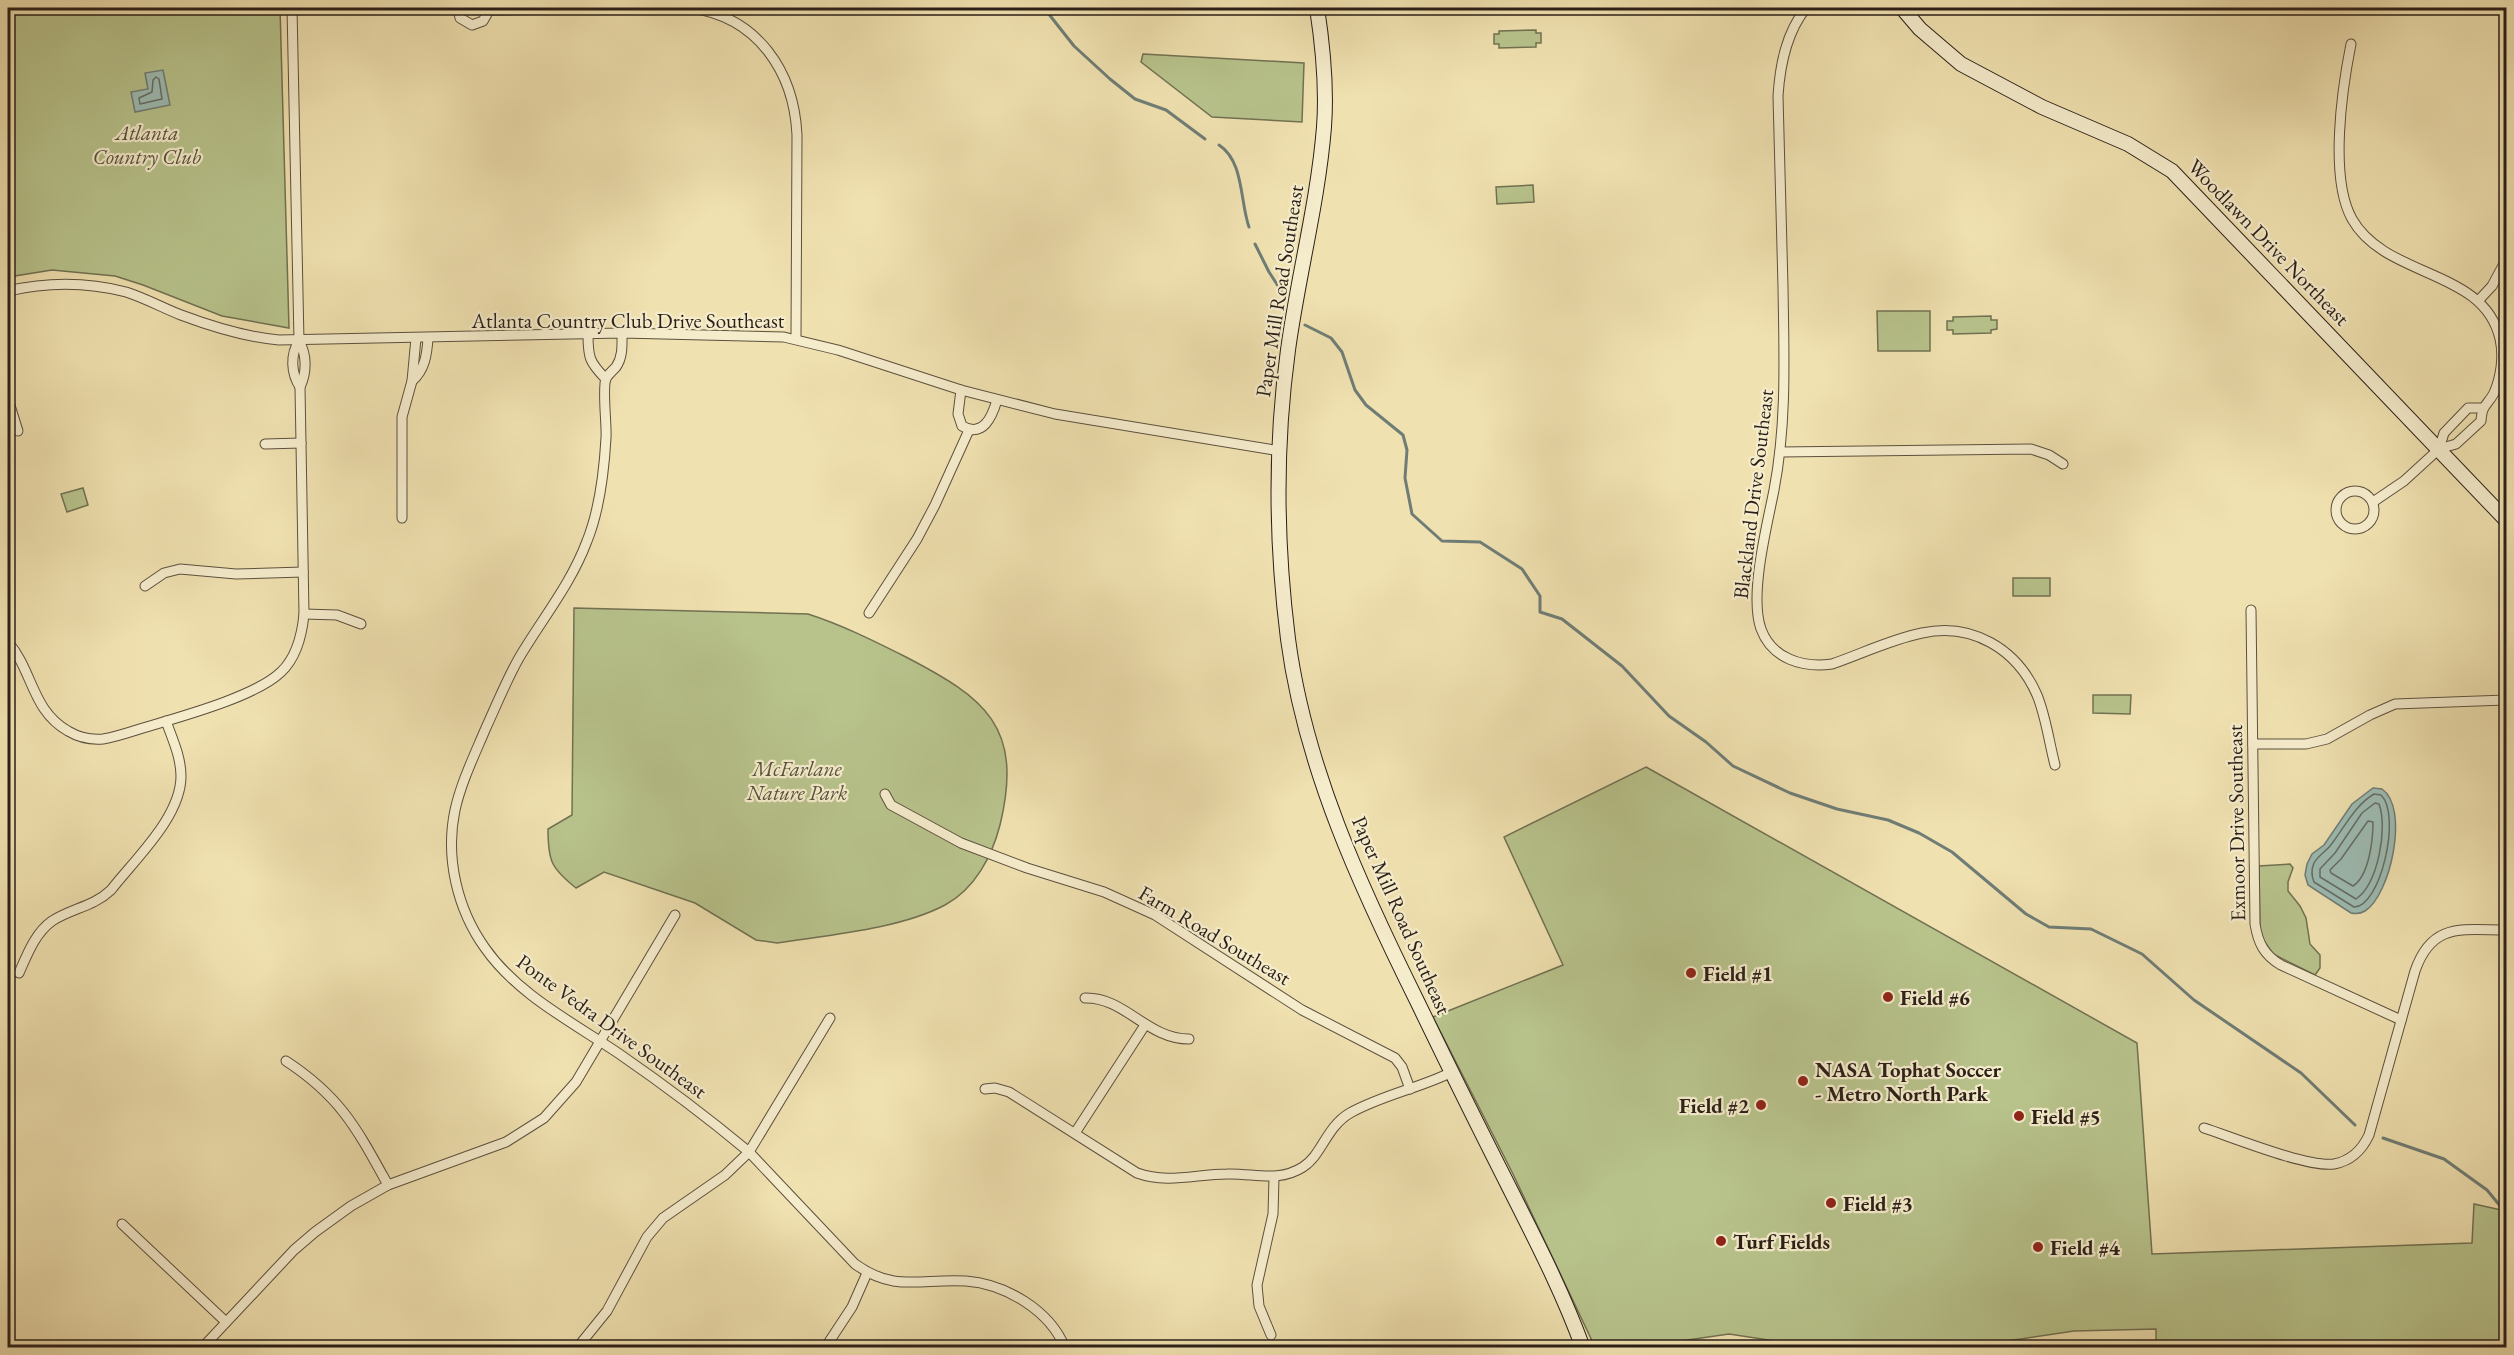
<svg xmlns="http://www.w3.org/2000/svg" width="2514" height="1355" viewBox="0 0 2514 1355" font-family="'EB Garamond',serif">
  <rect width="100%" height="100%" fill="#f0e1b0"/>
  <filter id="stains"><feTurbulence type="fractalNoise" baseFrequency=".00333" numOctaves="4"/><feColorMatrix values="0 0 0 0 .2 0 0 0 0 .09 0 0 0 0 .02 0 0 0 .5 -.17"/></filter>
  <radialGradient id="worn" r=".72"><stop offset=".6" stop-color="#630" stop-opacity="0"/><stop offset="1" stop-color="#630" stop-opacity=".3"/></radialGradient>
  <g fill="#b8c38c" stroke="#717152" stroke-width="1.5">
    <polygon points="8,8 280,8 289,328 222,316 143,285 115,276 52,270 8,277"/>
    <polygon points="1536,30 1536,33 1541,33 1541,43 1536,43 1536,47 1499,48 1499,44 1494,44 1494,34 1499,34 1499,31"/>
    <polygon points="1143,54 1304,63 1302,122 1212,117 1141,62"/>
    <polygon points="1533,185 1534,202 1497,204 1496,187"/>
    <polygon points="1877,311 1930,311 1930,351 1878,351"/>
    <polygon points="1991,316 1991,320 1997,320 1997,329 1991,330 1991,333 1953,334 1953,330 1947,330 1947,321 1953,321 1953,317"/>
    <polygon points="83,488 88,505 67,512 61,494"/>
    <rect x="2013" y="578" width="37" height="18"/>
    <path d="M574 608 808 614C842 625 872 640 904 656 985 698 1024 726 1000 825 992 856 975 889 945 905 900 929 828 935 777 943L756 940 695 903 604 872 576 888C551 868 548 861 548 829L572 815Z"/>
    <polygon points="2093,695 2131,695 2130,714 2093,713"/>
    <polygon points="1646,767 2137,1043 2152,1254 2472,1243 2474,1204 2506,1211 2506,1347 2156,1347 2156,1329 2074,1331 1960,1348 1814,1347 1729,1334 1639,1347 1595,1347 1513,1174 1433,1017 1563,965 1504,837"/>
    <polygon points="2290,864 2293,868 2288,882 2288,891 2300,906 2306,918 2310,944 2320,955 2320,968 2315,975 2273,954 2260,935 2259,866"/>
  </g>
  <g fill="#9dbcb4" stroke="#6f7d76" stroke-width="1.5">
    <polygon points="163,70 170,105 135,112 131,92 148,89 145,73"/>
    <path d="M2373 788 2382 789C2410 808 2390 896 2365 911 2360 914 2356 914 2351 913L2308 885 2305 875 2307 864 2312 854 2324 845 2352 804Z"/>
  </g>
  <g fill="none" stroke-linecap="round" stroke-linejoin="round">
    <g stroke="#646e66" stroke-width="1.5">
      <polygon points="156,77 159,79 162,99 140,104 139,98 152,92 153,80"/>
      <path d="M2374 794 2381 795C2402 815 2380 908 2354 907L2314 882C2311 875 2311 870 2314 863 2318 856 2325 852 2330 846 2345 827 2354 806 2374 794Z"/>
      <path d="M2375 803 2379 804C2388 828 2378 884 2356 899L2320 877V869L2335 853 2362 813Z"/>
      <path d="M2368 821 2373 822C2373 840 2369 876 2353 886L2331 873 2330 870 2341 859Z"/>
    </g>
    <g stroke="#6f7d76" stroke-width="3">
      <polyline points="1044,8 1074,46 1110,79 1135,99 1166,110 1205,139"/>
      <path d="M1219 145C1244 161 1240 202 1249 227"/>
      <polyline points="1255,244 1269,272 1284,295"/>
      <polyline points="1305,325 1331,338 1342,352 1355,390 1366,405 1403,435 1407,450 1405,478 1412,514 1442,541 1480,542 1522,569 1540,596 1540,612 1562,619 1622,666 1669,716 1706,742 1733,766 1790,793 1837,809 1888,820 1919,833 1952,852 2026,914 2049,927 2091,929 2142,954 2194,1000 2301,1073 2355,1125"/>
      <polyline points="2383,1138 2444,1159 2487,1190 2506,1213"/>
    </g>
    <g stroke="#5c503e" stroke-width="11">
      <g id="street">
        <polyline points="458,8 460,18 472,25 483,21 487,14 488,8"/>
        <path d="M691 8C758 17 794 72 797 135L796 338"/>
        <path d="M1806 8C1786 33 1780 65 1778 96 1780 160 1781 223 1783 287 1784 355 1787 422 1774 490 1767 526 1749 595 1761 629 1772 659 1803 668 1832 664 1861 654 1892 639 1922 633 1972 622 2017 649 2037 695 2046 717 2049 742 2055 765"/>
        <polyline points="488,10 625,8"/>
        <path d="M2351 44C2342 89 2329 178 2352 219 2386 279 2484 268 2500 339 2504 356 2501 377 2494 393 2487 406 2482 404 2481 421L2456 444 2439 449 2404 481 2373 502"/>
        <polyline points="2506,117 2506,145"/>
        <path d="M8 291C47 282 87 282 126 292 145 298 163 308 181 315 213 327 245 337 279 340L622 333 784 337 838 350 961 390 1055 414 1280 451"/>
        <polyline points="2478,301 2492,286 2506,260"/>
        <path d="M622 333C622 345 623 357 616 367 613 370 608 375 606 378 602 389 607 425 606 438 604 473 600 509 587 541 571 584 542 619 519 658 506 681 496 706 485 730 474 756 461 783 455 810 445 857 457 909 485 948 517 994 572 1022 618 1053 663 1084 707 1117 749 1152L855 1264C895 1293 922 1278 966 1281 1005 1284 1050 1310 1065 1348"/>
        <path d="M588 334C588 357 589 362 606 379"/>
        <path d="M299 341C290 355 291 373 300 387"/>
        <path d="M412 381C425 370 427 354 428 338"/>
        <path d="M961 390 958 414 962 426C983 438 992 417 997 400"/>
        <polyline points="8,399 18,431"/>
        <polyline points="265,444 301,443"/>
        <polyline points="2439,449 2444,433 2468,408 2482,408"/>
        <polyline points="1780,452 2031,449 2049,455 2063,464"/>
        <circle cx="2355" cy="510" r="19"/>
        <polyline points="402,518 402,417 412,381 416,338"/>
        <polyline points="145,586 164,573 180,569 236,574 303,572"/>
        <path d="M2251 610 2255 924C2258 943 2264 955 2281 965L2401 1020"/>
        <polyline points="869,613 917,539 935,505 969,430"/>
        <polyline points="304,614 337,615 361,624"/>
        <path d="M8 642C33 671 32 711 68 731 78 737 91 740 103 739 116 737 130 732 143 728 179 717 255 697 281 672 297 657 302 635 304 614L300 387C307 372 307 355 299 341L292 8"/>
        <polyline points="2253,744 2306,744 2327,739 2370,715 2395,704 2506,700"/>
        <polyline points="885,794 891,805 961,843 1027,868 1104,892 1155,915 1302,1010 1395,1058 1402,1067 1410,1089"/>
        <path d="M19 973C27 955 35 933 52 921 72 908 93 907 111 890 135 859 181 817 181 776 181 757 172 738 166 721"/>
        <path d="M1085 998C1125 997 1147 1039 1189 1039"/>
        <path d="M286 1061C341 1097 357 1129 388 1185"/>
        <path d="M985 1089 995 1088 1009 1092 1137 1173C1168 1184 1196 1174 1227 1174 1254 1173 1278 1183 1303 1167 1322 1155 1326 1127 1350 1113 1382 1095 1420 1088 1452 1072"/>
        <path d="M2204 1128C2232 1137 2308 1168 2334 1164 2350 1161 2362 1150 2369 1135L2415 971C2432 922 2462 930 2506 930"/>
        <polyline points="1075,1133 1145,1025"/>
        <polyline points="122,1224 226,1322"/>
        <polyline points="1271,1335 1259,1306 1257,1285 1273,1214 1274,1177"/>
        <polyline points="202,1348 294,1250 315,1232 351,1206 388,1185 506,1142 544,1118 576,1082 675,915"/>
        <polyline points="577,1348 607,1311 647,1237 663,1218 725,1175 749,1152 830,1018"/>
        <polyline points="825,1348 852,1307 867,1273"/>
      </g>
    </g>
    <g stroke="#2a1f18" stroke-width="16">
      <g id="secondary">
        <path d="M1317 8C1323 47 1327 87 1324 127 1318 202 1298 276 1288 350 1275 445 1276 544 1288 639 1305 768 1361 888 1418 1003 1447 1063 1476 1122 1506 1181 1533 1235 1562 1290 1583 1348"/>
        <polyline points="1902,8 1920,29 1961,64 2042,107 2128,144 2172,171 2506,520"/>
      </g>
    </g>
    <use href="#street" stroke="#f5eccc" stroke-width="9"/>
    <use href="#secondary" stroke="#f5eccc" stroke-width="14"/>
  </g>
  <g fill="#8f2418" stroke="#f5eccc" stroke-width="2">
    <circle cx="1691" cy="973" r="6"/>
    <circle cx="1888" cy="997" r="6"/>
    <circle cx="1803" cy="1081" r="6"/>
    <circle cx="1761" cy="1105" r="6"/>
    <circle cx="2019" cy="1116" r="6"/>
    <circle cx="1831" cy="1203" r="6"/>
    <circle cx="1721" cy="1241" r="6"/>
    <circle cx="2038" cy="1247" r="6"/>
  </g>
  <g text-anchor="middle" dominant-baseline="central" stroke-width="4.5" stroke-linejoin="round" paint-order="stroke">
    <g font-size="21" font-style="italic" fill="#55503b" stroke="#f5eccc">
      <text x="147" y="132">Atlanta<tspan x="147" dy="24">Country Club</tspan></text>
      <text x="797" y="768">McFarlane<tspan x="797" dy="24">Nature Park</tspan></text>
    </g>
    <g font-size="21" fill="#2a1f18" stroke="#f5eccc">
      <text transform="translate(2269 242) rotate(46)">Woodlawn Drive Northeast</text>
      <text transform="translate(1279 291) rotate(-81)">Paper Mill Road Southeast</text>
      <text x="628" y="320">Atlanta Country Club Drive Southeast</text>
      <text transform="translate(1753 494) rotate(-83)">Blackland Drive Southeast</text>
      <text transform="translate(2236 823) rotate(-91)">Exmoor Drive Southeast</text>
      <text transform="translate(1402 915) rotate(66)">Paper Mill Road Southeast</text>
      <text transform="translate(1215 935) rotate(31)">Farm Road Southeast</text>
      <text transform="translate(612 1026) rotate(36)">Ponte Vedra Drive Southeast</text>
    </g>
    <g font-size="21" font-weight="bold" fill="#2a1f18" stroke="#f5eccc" text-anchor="start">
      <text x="1703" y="973">Field #1</text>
      <text x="1900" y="997">Field #6</text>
      <text x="1815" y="1069">NASA Tophat Soccer<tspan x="1815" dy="24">- Metro North Park</tspan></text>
      <text x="1749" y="1105" text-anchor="end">Field #2</text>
      <text x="2031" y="1116">Field #5</text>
      <text x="1843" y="1203">Field #3</text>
      <text x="1733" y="1241">Turf Fields</text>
      <text x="2050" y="1247">Field #4</text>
    </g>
  </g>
  <rect width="2514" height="1355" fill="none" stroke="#f0e1b0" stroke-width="30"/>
  <rect x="9" y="9" width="2496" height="1337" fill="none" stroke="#2a1f18" stroke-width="3"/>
  <rect x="15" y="15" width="2484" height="1325" fill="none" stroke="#2a1f18" stroke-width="1.5"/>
  <rect width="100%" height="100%" filter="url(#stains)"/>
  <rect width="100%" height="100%" fill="url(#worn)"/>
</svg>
